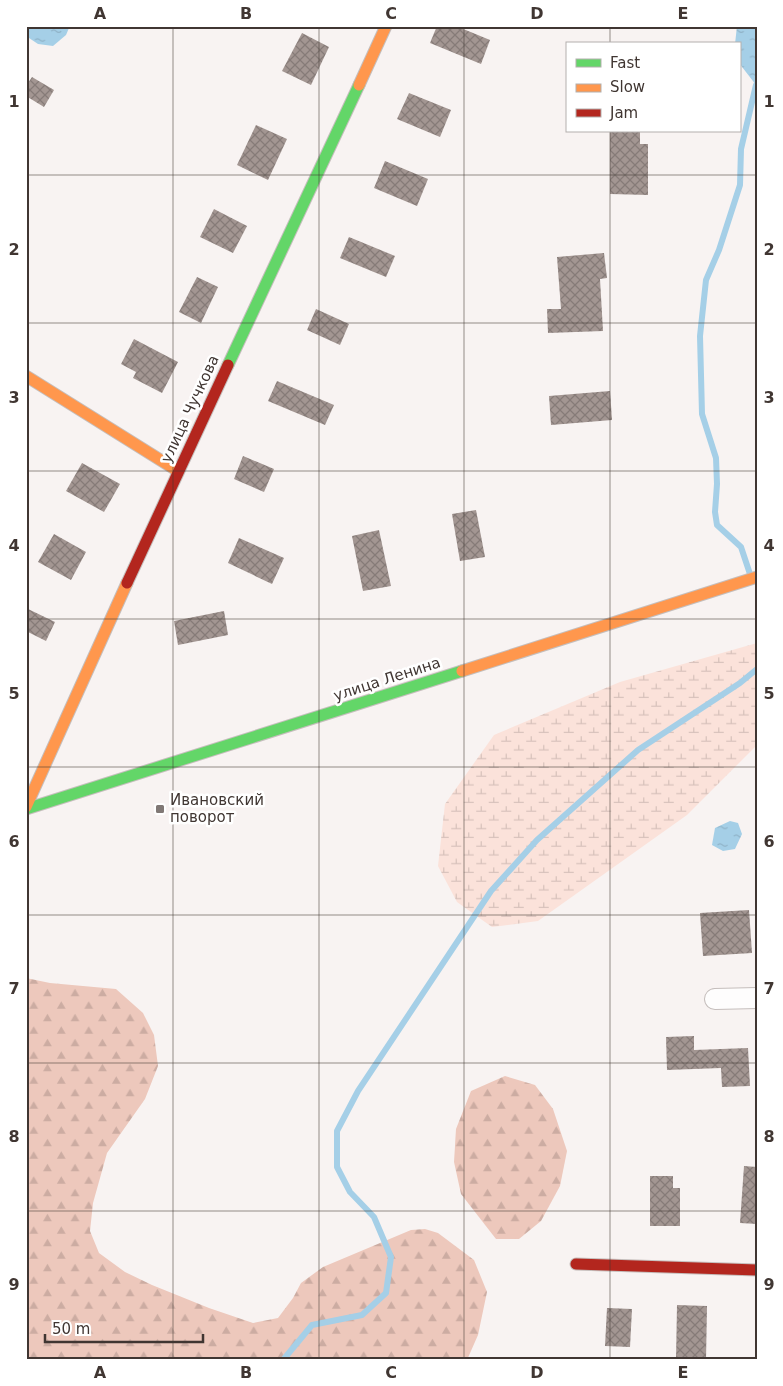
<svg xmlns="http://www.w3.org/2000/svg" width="783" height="1386" viewBox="0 0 783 1386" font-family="'DejaVu Sans',sans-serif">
  <defs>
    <pattern id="forest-firs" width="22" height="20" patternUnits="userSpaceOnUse" patternTransform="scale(1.25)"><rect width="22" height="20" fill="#edc8bc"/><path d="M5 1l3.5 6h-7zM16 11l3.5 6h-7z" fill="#ccaca2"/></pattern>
    <pattern id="wetland-marsh" width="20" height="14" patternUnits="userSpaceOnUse" patternTransform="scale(1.25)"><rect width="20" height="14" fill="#fbe2da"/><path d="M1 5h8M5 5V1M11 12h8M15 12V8" fill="none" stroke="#d8c2bc"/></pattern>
    <pattern id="water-ripples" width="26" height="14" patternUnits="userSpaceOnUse" patternTransform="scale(1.25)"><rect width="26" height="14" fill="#a5cfe7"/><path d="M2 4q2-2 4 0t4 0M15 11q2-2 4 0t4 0" fill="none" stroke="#8fb2c7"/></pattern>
    <pattern id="building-cross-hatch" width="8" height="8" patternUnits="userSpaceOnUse" patternTransform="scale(1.25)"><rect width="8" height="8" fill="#a39692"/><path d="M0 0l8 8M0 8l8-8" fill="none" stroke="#867b78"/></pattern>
  </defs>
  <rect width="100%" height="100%" fill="#f8f3f2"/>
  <g fill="url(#forest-firs)">
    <polygon points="26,978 50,983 116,989 143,1013 154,1035 158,1066 145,1099 107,1153 93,1203 90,1231 99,1253 125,1272 152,1285 209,1308 253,1323 278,1318 293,1298 301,1283 323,1267 411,1230 425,1229 438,1233 474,1260 487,1292 478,1335 467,1360 26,1360"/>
    <polygon points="505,1076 535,1085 553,1109 567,1151 560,1186 541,1221 519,1239 496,1239 461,1194 454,1162 456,1129 471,1091"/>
  </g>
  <polygon fill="url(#wetland-marsh)" points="757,643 757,745 687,815 538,921 492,927 457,902 438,866 445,804 494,735 620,682"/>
  <g fill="url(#water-ripples)">
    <polygon points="26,26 68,26 69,28 66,35 53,46 38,44 26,36"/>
    <polygon points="737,26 757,26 756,85 739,63 739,44 735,44"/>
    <polygon points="730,821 738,823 742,834 735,849 723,851 712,845 715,828"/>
  </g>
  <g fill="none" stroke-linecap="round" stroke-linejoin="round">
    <g stroke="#a5cfe7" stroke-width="6">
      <polyline points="750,574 741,547 717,525 715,512 717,484 716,458 702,414 700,336 706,280 719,250 740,185 741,149 756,85"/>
      <polyline points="283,1360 312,1325 362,1315 386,1293 391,1257 374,1217 350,1192 337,1167 337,1131 358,1091 491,891 537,840 638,750 740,683 757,669"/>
    </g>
  </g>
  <g fill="url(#building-cross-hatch)">
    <polygon points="437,26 456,26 490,40 481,64 430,43"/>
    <polygon points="302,33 329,47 311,85 282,71"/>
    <polygon points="32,77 54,90 44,107 26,96 26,86"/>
    <polygon points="409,93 451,110 440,137 397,119"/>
    <polygon points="256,125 287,139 268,180 237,165"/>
    <polygon points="610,131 640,131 640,144 648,144 648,195 610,194"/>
    <polygon points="385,161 428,179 417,206 374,188"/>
    <polygon points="214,209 247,226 233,253 200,237"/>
    <polygon points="349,237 395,256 386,277 340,258"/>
    <polygon points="604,253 607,278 600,279 603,331 548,333 547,309 561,309 557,257"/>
    <polygon points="197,277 218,287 201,323 179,312"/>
    <polygon points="316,309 349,324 340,345 307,330"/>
    <polygon points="134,339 178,362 162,393 133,378 136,372 121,364"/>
    <polygon points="277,381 334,405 325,425 268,401"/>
    <polygon points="610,391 612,420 551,425 549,396"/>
    <polygon points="243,456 274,469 264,492 234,479"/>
    <polygon points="82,463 120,484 104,512 66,491"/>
    <polygon points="476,510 485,557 460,561 452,514"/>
    <polygon points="379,530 391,586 363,591 352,536"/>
    <polygon points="54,534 86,552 71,580 38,562"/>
    <polygon points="239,538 284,558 272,584 228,563"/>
    <polygon points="26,608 55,622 46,641 26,631"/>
    <polygon points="224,611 228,635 178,645 174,621"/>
    <polygon points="749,910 752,953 703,956 700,913"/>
    <polygon points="694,1036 694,1050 748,1048 750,1086 722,1087 721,1068 667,1070 666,1037"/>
    <polygon points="744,1166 757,1167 757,1224 740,1223"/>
    <polygon points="650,1176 673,1176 673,1188 680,1188 680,1226 650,1226"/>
    <polygon points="677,1305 707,1306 706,1360 676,1360"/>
    <polygon points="607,1308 632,1309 630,1347 605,1346"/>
  </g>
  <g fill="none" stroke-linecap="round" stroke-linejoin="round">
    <g stroke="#c5bebc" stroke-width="22">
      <polyline id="street" points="715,999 757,998"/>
    </g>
    <g stroke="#c5bebc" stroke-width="13">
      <g id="fast">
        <polyline points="228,365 359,85"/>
        <polyline points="26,809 462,671"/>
      </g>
    </g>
    <g stroke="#c5bebc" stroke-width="13">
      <g id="slow">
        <polyline points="359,85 386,26"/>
        <polyline points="26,376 178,471"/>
        <polyline points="462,671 757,577"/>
        <polyline points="26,807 127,583"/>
      </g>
    </g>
    <g stroke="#c5bebc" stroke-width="13">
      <g id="jam">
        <polyline points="127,583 228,365"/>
        <polyline points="576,1264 757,1270"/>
      </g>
    </g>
    <use href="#street" stroke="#fefdfd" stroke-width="20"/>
    <use href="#fast" stroke="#63d668" stroke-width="11"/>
    <use href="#slow" stroke="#ff974d" stroke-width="11"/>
    <use href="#jam" stroke="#b3261e" stroke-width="11"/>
  </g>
  <path fill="none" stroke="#403632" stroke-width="1" stroke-opacity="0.55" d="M173 26V1360M319 26V1360M464 26V1360M610 26V44M610 131V1360M26 175H757M26 323H757M26 471H757M26 619H757M26 767H757M26 915H757M26 1063H757M26 1211H757"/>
  <rect fill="#807875" stroke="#fff" stroke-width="2" x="155" y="804" width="10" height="10" rx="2.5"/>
  <g text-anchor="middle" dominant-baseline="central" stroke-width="5" stroke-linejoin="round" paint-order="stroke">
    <g font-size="15" fill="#403632" stroke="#fff">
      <text transform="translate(190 409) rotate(-65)">улица Чучкова</text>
      <text transform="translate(387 679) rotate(-18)">улица Ленина</text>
    </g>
    <g font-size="15" fill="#403632" stroke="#fff" text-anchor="start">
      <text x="170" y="800">Ивановский<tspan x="170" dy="17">поворот</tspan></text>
    </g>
  </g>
  <rect width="783" height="1386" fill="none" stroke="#ffffff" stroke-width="55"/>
  <rect x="566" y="42" width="175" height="90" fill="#ffffff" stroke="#b3afad"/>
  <rect x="576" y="59" width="25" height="8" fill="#63d668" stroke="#b3afad"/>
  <text x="610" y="68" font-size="15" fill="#403632">Fast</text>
  <rect x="576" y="84" width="25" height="8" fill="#ff974d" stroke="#b3afad"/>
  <text x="610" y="92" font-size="15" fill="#403632">Slow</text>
  <rect x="576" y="109" width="25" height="8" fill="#b3261e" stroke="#b3afad"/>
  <text x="610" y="118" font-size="15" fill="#403632">Jam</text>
  <path d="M45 1334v8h158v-8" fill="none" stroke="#403632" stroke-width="2.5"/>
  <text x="52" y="1334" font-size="15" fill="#403632" stroke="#ffffff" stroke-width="4" paint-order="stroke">50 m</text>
  <rect x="28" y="28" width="728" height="1330" fill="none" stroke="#403632" stroke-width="2"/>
  <g font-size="16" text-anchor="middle" font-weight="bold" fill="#403632">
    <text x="100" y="19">A</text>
    <text x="246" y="19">B</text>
    <text x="391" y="19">C</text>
    <text x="537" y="19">D</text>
    <text x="683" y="19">E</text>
    <text x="14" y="107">1</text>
    <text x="769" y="107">1</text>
    <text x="14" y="255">2</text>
    <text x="769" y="255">2</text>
    <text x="14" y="403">3</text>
    <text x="769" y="403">3</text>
    <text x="14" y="551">4</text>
    <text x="769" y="551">4</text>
    <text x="14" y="699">5</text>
    <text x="769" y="699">5</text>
    <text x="14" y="847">6</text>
    <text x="769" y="847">6</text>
    <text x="14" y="994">7</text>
    <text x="769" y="994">7</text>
    <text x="14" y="1142">8</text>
    <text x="769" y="1142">8</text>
    <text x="14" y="1290">9</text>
    <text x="769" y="1290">9</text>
    <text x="100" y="1378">A</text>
    <text x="246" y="1378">B</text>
    <text x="391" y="1378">C</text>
    <text x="537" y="1378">D</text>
    <text x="683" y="1378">E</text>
  </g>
</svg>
